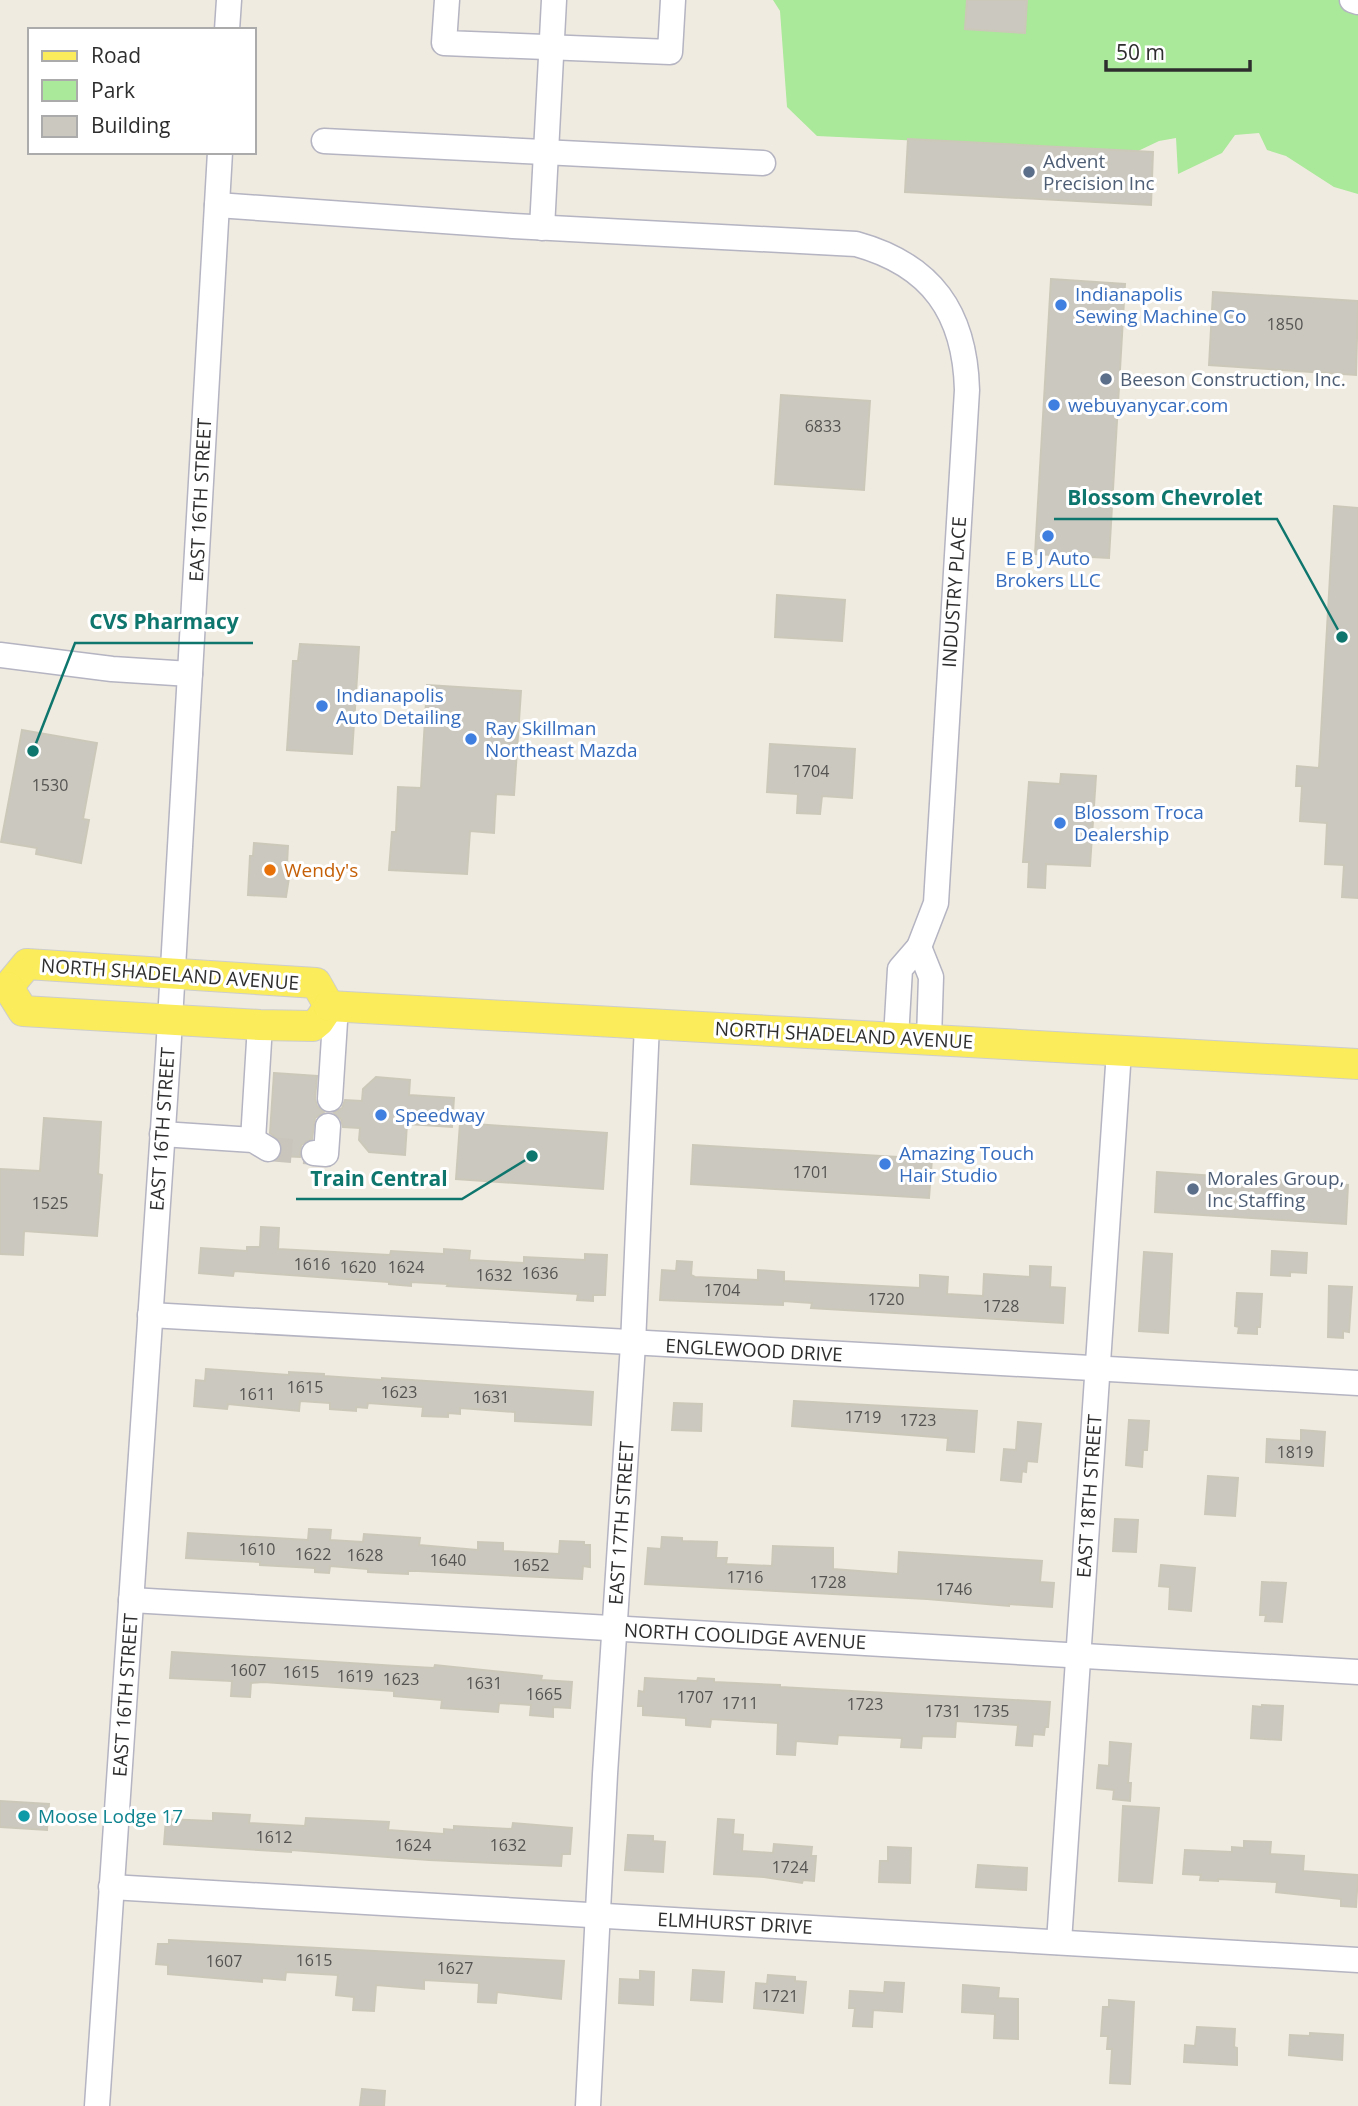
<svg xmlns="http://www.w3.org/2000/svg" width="1358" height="2106" viewBox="0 0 1358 2106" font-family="'Open Sans',sans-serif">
  <rect width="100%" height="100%" fill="#f0ebe0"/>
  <polygon fill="#a9e999" points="773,0 1358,0 1358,194 1334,187 1286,156 1267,150 1259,133 1235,135 1222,153 1178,174 1176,138 1159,141 1138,151 817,136 787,107 780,11"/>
  <g fill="#cbc8bf" stroke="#ccc8b9" stroke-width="2">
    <polygon points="967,0 1027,0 1025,33 965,29"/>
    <polygon points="908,139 1153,152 1151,205 905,192"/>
    <polygon points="1051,279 1125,284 1109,558 1035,554"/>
    <polygon points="1213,292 1358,301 1356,375 1209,365"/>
    <polygon points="781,395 870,401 864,490 775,484"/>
    <polygon points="1334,506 1358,508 1358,898 1342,897 1344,865 1325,864 1327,823 1300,821 1302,786 1296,786 1297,766 1319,768"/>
    <polygon points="777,595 845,600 842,641 775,637"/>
    <polygon points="300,644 359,647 352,754 287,750 293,661 298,661"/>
    <polygon points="427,685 521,691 514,795 496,794 494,833 470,831 467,874 389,870 392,832 396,832 398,787 421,788"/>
    <polygon points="22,730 97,743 83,819 89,820 81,863 36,854 37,848 1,842"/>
    <polygon points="770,744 855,749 852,798 822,796 820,814 797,813 798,794 767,792"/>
    <polygon points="1061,774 1096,776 1090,866 1046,864 1045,888 1028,887 1029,862 1023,862 1029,782 1060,784"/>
    <polygon points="254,843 288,846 287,865 291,865 286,897 248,895 250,856 253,856"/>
    <polygon points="274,1073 317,1076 315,1099 317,1106 324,1112 315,1118 312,1139 301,1145 300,1157 281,1156 281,1142 270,1133"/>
    <polygon points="376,1077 410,1080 409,1095 454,1098 452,1127 407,1124 405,1155 369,1152 359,1140 360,1128 343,1127 341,1119 334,1113 342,1108 345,1100 362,1101 363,1089"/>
    <polygon points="44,1118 101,1122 98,1174 102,1175 97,1236 24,1231 23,1255 0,1254 0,1169 40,1171"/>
    <polygon points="460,1123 607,1133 603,1189 456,1179"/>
    <polygon points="693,1145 932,1159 929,1198 691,1184"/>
    <polygon points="1157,1172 1348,1185 1346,1224 1155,1212"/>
    <polygon points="261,1227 279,1228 278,1249 390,1255 391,1251 444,1254 444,1249 470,1251 469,1260 524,1263 524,1257 585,1260 585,1254 607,1255 605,1295 593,1295 593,1301 577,1300 578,1294 447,1286 448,1284 411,1282 411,1286 389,1284 389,1282 234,1271 233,1276 199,1273 201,1248 247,1251 247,1247 260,1247"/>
    <polygon points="1272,1251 1307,1253 1306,1273 1290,1272 1290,1276 1271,1275"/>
    <polygon points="1144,1252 1172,1254 1168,1333 1139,1331"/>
    <polygon points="677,1261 692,1262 691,1275 695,1277 758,1280 758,1270 784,1272 784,1281 920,1288 920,1275 948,1277 947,1294 983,1296 984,1274 1030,1277 1030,1266 1051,1267 1050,1287 1065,1288 1063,1323 811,1308 812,1303 783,1301 783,1305 660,1300 662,1270 676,1271"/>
    <polygon points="1329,1286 1352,1287 1349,1332 1343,1331 1343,1338 1328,1337"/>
    <polygon points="1237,1293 1262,1294 1260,1327 1257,1327 1257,1334 1238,1333 1239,1327 1235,1326"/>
    <polygon points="206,1369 289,1375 289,1372 324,1374 324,1376 382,1380 382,1378 593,1392 591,1425 515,1421 515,1412 460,1408 460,1414 448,1413 448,1417 422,1416 423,1407 368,1403 367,1408 356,1407 356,1411 330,1409 330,1403 300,1401 299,1411 228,1404 227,1409 194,1406 196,1380 205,1381"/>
    <polygon points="794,1401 977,1411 974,1452 947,1450 948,1438 792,1426"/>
    <polygon points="674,1403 702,1404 701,1431 672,1430"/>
    <polygon points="1129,1420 1149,1421 1147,1450 1143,1450 1142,1467 1126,1465"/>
    <polygon points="1018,1422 1041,1424 1037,1462 1027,1461 1026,1472 1022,1471 1021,1482 1001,1480 1004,1449 1016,1450"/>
    <polygon points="1301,1430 1325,1432 1323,1466 1266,1462 1267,1439 1301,1441"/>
    <polygon points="1208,1476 1238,1478 1235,1516 1205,1514"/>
    <polygon points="1115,1519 1138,1520 1136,1552 1113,1551"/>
    <polygon points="309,1529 331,1530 330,1540 363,1542 364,1534 420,1538 419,1545 478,1550 478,1542 503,1543 503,1551 559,1554 560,1541 584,1542 584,1545 590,1545 590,1567 583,1566 582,1579 418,1571 408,1571 408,1574 387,1573 368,1572 368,1569 330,1566 329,1573 315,1572 315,1568 260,1565 260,1562 186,1558 188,1533 308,1540"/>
    <polygon points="662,1537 682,1538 682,1541 717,1542 716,1558 727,1558 726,1564 772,1566 773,1546 833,1548 833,1569 898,1574 899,1552 1042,1561 1040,1582 1054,1583 1052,1607 1009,1604 1009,1606 927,1599 645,1584 648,1548 661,1549"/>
    <polygon points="1161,1565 1195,1568 1191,1611 1169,1609 1170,1587 1159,1586"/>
    <polygon points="1262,1582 1286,1583 1282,1622 1265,1621 1266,1615 1260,1615"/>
    <polygon points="172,1652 398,1666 434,1668 435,1665 542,1676 541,1680 572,1682 570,1708 553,1707 553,1717 530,1715 531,1705 499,1703 498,1712 456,1709 441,1708 442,1700 394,1696 394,1691 263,1682 251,1683 250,1697 231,1696 232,1681 170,1678"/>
    <polygon points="645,1678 697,1681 698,1678 714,1679 714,1682 780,1685 780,1687 1050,1702 1048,1727 1045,1727 1044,1735 1033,1734 1032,1746 1016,1745 1018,1725 956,1721 955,1737 922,1736 921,1748 901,1747 902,1738 838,1735 837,1744 796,1741 795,1755 777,1754 778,1723 711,1719 710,1727 686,1725 686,1718 643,1715 643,1706 638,1706 639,1691 644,1692"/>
    <polygon points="1262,1705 1283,1706 1281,1740 1251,1738 1253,1706 1262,1707"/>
    <polygon points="1110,1742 1131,1744 1128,1783 1131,1783 1130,1801 1113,1799 1114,1790 1097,1788 1099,1765 1109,1766"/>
    <polygon points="0,1801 49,1804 47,1830 0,1827"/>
    <polygon points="1123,1806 1159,1808 1152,1883 1119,1881"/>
    <polygon points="213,1813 250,1815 249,1823 305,1826 306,1818 389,1822 388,1830 444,1834 444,1829 454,1830 454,1826 512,1829 513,1823 572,1828 570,1854 562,1854 561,1866 429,1860 291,1850 291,1852 164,1844 166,1819 213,1821"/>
    <polygon points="718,1819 734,1820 733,1834 743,1835 742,1851 773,1853 774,1844 812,1847 811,1856 816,1856 814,1881 803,1880 802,1883 764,1877 714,1874"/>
    <polygon points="628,1835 653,1836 653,1841 665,1842 663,1872 625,1870"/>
    <polygon points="1244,1841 1271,1842 1270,1854 1304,1856 1303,1871 1358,1875 1356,1907 1341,1906 1341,1899 1276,1892 1277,1882 1218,1879 1218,1881 1200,1880 1201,1875 1183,1874 1185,1850 1232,1852 1232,1847 1244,1848"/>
    <polygon points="888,1847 911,1848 910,1883 879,1882 880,1861 888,1861"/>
    <polygon points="978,1865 1027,1868 1026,1890 976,1887"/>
    <polygon points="169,1940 564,1961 561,1999 497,1992 496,2003 478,2002 479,1983 424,1980 424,1989 376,1985 374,2011 353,2010 354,1997 336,1995 338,1975 286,1972 285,1980 262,1978 262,1982 168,1974 168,1965 156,1964 158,1944 169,1944"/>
    <polygon points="693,1970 724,1972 722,2002 691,2000"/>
    <polygon points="640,1971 654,1972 653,2005 619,2003 620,1979 640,1980"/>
    <polygon points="768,1975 795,1977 795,1981 806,1982 803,2013 754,2008 756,1983 767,1984"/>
    <polygon points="885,1982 904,1983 902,2012 873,2010 872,2027 853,2026 855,2008 849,2008 850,1991 884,1993"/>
    <polygon points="963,1985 999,1988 998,1998 1018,1999 1018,2039 994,2038 995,2014 962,2012"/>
    <polygon points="1109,2000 1134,2002 1130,2084 1110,2083 1112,2049 1107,2049 1108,2036 1101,2036 1103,2007 1109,2007"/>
    <polygon points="1197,2027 1235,2029 1234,2047 1237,2048 1237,2065 1184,2062 1185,2045 1195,2046"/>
    <polygon points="1310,2033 1343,2035 1342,2060 1289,2055 1290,2035 1310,2036"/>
    <polygon points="362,2089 385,2091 384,2106 360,2106"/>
  </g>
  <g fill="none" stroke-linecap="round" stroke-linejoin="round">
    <polyline stroke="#c9c5bc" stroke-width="24" stroke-dasharray="24 12" stroke-linecap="butt" points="268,1149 314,1153"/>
    <g stroke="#b4b4c2" stroke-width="27">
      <g id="minor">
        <polyline points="447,0 444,43 670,52 673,0"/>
        <polyline points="1352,0 1358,2"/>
        <polyline points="227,30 229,0"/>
        <polyline points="324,141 763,163"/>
        <path d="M217 205 513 226 856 244C932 265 965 313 967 390L936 903 919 947 900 969 896 1038"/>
        <polyline points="542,228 554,0"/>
        <polyline points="0,655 112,669 190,674"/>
        <polyline points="919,947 931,977 929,1039"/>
        <polyline points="330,1099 336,1006"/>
        <polyline points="162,1134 253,1140 268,1149"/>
        <polyline points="253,1140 260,1025"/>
        <polyline points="314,1153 326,1154 328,1126"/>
        <polyline points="150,1315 1358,1383"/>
        <polyline points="131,1600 1358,1672"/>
        <polyline points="111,1887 1358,1960"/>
        <polyline points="1059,1942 1119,1051"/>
        <polyline points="97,2106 168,1055 220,152"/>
        <polyline points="588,2106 605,1774 633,1344 647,1024"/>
      </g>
    </g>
    <g stroke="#cdcdcd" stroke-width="32">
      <g id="major">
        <polyline points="8,987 27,964 316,983 329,1006"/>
        <polyline points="8,987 23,1011 260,1025 313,1026 319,1021 329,1006"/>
        <polyline points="329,1006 1358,1064"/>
      </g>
    </g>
    <use href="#minor" stroke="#fff" stroke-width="24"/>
    <use href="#major" stroke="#faec5a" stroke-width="30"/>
  </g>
  <g fill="#5c6f8a" stroke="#fff" stroke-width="2.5">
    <circle cx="1029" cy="172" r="7"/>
    <circle cx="1106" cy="379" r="7"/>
    <circle cx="1193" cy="1189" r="7"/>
  </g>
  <g fill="#3f7fe0" stroke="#fff" stroke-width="2.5">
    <circle cx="1061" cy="305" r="7"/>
    <circle cx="1054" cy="405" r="7"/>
    <circle cx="1048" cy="536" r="7"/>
    <circle cx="322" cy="706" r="7"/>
    <circle cx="471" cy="739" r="7"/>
    <circle cx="1060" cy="823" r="7"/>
    <circle cx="381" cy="1115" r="7"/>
    <circle cx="885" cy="1164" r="7"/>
  </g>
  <circle fill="#e8710a" stroke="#fff" stroke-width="2.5" cx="270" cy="870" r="7"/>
  <circle fill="#0f9aa8" stroke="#fff" stroke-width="2.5" cx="24" cy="1816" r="7"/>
  <g text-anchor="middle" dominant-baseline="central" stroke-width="6" stroke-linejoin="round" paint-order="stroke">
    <g font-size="16" fill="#555452">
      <text x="1285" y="324">1850</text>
      <text x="823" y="426">6833</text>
      <text x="811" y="771">1704</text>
      <text x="50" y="785">1530</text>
      <text x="811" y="1172">1701</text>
      <text x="50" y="1203">1525</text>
      <text x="312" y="1264">1616</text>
      <text x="358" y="1267">1620</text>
      <text x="406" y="1267">1624</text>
      <text x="540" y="1273">1636</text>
      <text x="494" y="1275">1632</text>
      <text x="722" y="1290">1704</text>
      <text x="886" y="1299">1720</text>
      <text x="1001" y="1306">1728</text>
      <text x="305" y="1387">1615</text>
      <text x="399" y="1392">1623</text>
      <text x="257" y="1394">1611</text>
      <text x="491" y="1397">1631</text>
      <text x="863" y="1417">1719</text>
      <text x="918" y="1420">1723</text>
      <text x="1295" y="1452">1819</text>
      <text x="257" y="1549">1610</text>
      <text x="313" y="1554">1622</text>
      <text x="365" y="1555">1628</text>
      <text x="448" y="1560">1640</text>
      <text x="531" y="1565">1652</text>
      <text x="745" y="1577">1716</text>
      <text x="828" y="1582">1728</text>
      <text x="954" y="1589">1746</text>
      <text x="248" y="1670">1607</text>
      <text x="301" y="1672">1615</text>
      <text x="355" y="1676">1619</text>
      <text x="401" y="1679">1623</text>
      <text x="484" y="1683">1631</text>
      <text x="544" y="1694">1665</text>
      <text x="695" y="1697">1707</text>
      <text x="740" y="1703">1711</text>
      <text x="865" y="1704">1723</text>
      <text x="943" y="1711">1731</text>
      <text x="991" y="1711">1735</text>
      <text x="274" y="1837">1612</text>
      <text x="413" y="1845">1624</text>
      <text x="508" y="1845">1632</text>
      <text x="790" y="1867">1724</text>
      <text x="314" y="1960">1615</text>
      <text x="224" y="1961">1607</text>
      <text x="455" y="1968">1627</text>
      <text x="780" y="1996">1721</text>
    </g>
    <g font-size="19" fill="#4e5e75" stroke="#fff" text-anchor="start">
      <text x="1043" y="161">Advent<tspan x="1043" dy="22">Precision Inc</tspan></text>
      <text x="1120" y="379">Beeson Construction, Inc.</text>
      <text x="1207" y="1178">Morales Group,<tspan x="1207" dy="22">Inc Staffing</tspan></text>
    </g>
    <g font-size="19" fill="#366cbe" stroke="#fff" text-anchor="start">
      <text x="1075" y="294">Indianapolis<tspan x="1075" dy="22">Sewing Machine Co</tspan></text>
      <text x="1068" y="405">webuyanycar.com</text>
      <text x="1048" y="558" text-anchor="middle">E B J Auto<tspan x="1048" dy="22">Brokers LLC</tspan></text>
      <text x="336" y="695">Indianapolis<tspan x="336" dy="22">Auto Detailing</tspan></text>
      <text x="485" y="728">Ray Skillman<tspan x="485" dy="22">Northeast Mazda</tspan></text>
      <text x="1074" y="812">Blossom Troca<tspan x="1074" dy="22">Dealership</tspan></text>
      <text x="395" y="1115">Speedway</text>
      <text x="899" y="1153">Amazing Touch<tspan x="899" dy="22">Hair Studio</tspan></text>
    </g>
    <g font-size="19" fill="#2e2e2e" stroke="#fff">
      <text transform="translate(200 500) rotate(-87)">EAST 16TH STREET</text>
      <text transform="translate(954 592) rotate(-86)">INDUSTRY PLACE</text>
      <text transform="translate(170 974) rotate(4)">NORTH SHADELAND AVENUE</text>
      <text transform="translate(844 1035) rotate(3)">NORTH SHADELAND AVENUE</text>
      <text transform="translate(162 1129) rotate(-86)">EAST 16TH STREET</text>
      <text transform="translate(754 1350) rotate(3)">ENGLEWOOD DRIVE</text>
      <text transform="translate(1089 1496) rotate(-86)">EAST 18TH STREET</text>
      <text transform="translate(621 1523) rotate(-86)">EAST 17TH STREET</text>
      <text transform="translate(745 1636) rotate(3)">NORTH COOLIDGE AVENUE</text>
      <text transform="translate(125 1695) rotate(-86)">EAST 16TH STREET</text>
      <text transform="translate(735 1923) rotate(3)">ELMHURST DRIVE</text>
    </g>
    <g font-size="19" fill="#c56008" stroke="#fff" text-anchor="start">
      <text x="284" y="870">Wendy's</text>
    </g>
    <g font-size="19" fill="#0d838f" stroke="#fff" text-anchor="start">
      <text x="38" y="1816">Moose Lodge 17</text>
    </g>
  </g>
  <path fill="none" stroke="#0f766e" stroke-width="2.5" d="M1342 637L1277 519H1054M33 751L75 643H253M532 1156L462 1199H296"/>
  <g fill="#0f766e" stroke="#fff" stroke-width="2.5">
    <circle cx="1342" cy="637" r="7"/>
    <circle cx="33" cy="751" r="7"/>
    <circle cx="532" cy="1156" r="7"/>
  </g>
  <g font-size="21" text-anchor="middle" font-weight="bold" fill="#0f766e" stroke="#fff" stroke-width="6" stroke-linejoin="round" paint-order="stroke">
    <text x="1165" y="505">Blossom Chevrolet</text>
    <text x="164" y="629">CVS Pharmacy</text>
    <text x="379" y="1186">Train Central</text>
  </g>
  <rect x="28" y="28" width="228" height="126" fill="#ffffff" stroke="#ababab" stroke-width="2"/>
  <rect x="42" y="51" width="35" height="10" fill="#faec5a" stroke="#ababab" stroke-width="2"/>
  <text x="91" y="63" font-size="21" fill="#2e2e2e">Road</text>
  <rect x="42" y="80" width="35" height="21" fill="#a9e999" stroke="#ababab" stroke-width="2"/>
  <text x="91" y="98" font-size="21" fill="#2e2e2e">Park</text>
  <rect x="42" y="116" width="35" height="21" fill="#cbc8bf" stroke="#ababab" stroke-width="2"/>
  <text x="91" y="133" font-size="21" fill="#2e2e2e">Building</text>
  <path d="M1106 60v10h144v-10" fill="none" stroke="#2e2e2e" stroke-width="3.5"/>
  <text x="1116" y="60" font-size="21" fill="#2e2e2e" stroke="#ffffff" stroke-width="5" paint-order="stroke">50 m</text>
</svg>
